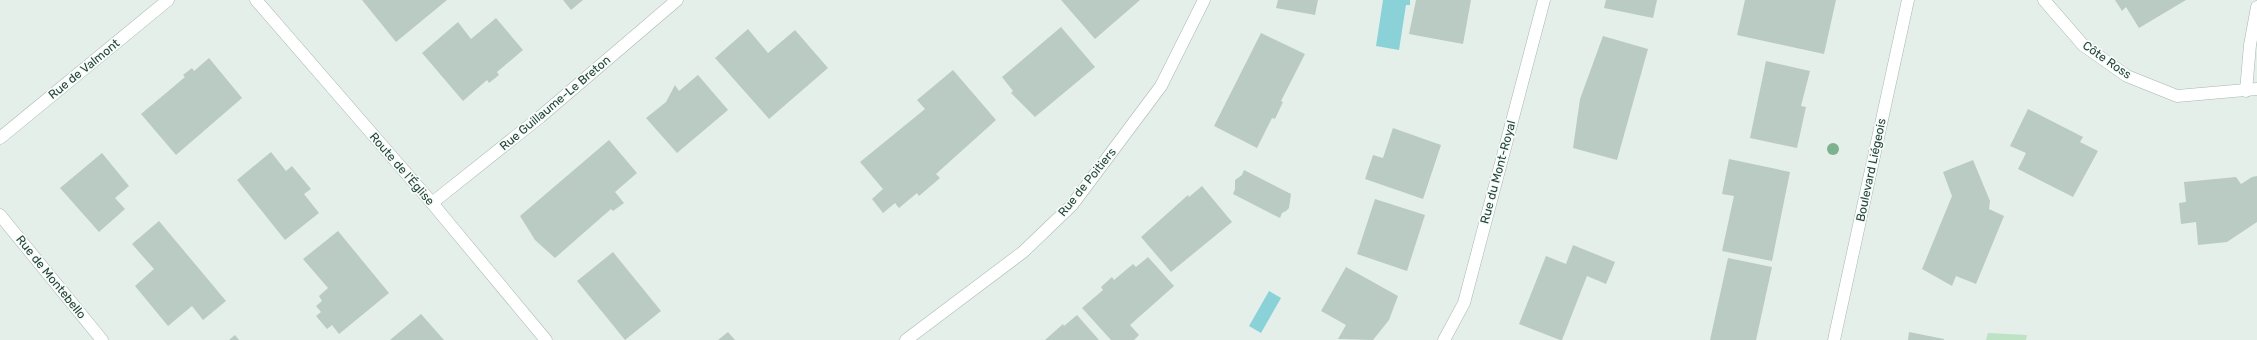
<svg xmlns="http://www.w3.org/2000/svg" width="2257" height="340" viewBox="0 0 2257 340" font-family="Rubik,sans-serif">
  <rect width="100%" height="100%" fill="#e5efea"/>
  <polygon fill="#bde2c4" points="1988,333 2027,335 2026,340 1986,340"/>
  <g fill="#8ad2d8">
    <polygon points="1383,0 1410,0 1410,5 1406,5 1399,50 1376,46"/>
    <polygon points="1269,291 1281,298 1261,333 1249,326"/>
  </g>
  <g fill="#bacbc3">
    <polygon points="362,0 447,0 396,42"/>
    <polygon points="563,0 583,0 571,10"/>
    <polygon points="1061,0 1140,0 1095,39"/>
    <polygon points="1278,0 1318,0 1315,15 1276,8"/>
    <polygon points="1416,0 1471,0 1463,44 1409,34"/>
    <polygon points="1606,0 1657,0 1653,18 1604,8"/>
    <polygon points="1745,0 1836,0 1824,54 1737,35"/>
    <polygon points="2115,0 2186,0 2139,28 2126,7 2122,11"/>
    <polygon points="496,18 523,50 497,72 499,75 489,83 487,80 463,101 422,53 458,22 471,39"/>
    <polygon points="1061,27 1095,67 1035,117 1011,93 1013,91 1002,77"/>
    <polygon points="748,29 768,53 795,30 828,68 769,119 715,58"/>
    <polygon points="1261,33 1305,54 1281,101 1283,102 1275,119 1272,118 1257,148 1214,126"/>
    <polygon points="1603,36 1648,49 1617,160 1573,148 1580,99"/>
    <polygon points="209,58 242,98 176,155 141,114 185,77 183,75 192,68 194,71"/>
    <polygon points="1766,61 1810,71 1801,106 1806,107 1797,148 1750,138"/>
    <polygon points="953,70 996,120 936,174 940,178 919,196 917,193 899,208 895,203 883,213 872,199 883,189 860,162 925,109 917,100"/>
    <polygon points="698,75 728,110 677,153 646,118 666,102 675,85 679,91"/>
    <polygon points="2028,109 2083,137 2080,142 2098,151 2073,197 2018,169 2026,153 2010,146"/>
    <polygon points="1393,128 1441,145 1423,199 1365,179 1373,155 1383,158"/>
    <polygon points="609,140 637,173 615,192 624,203 613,211 611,209 555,258 535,240 520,216"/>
    <polygon points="271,152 286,171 292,166 311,189 304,194 319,213 285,240 237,180"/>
    <polygon points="102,153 129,186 115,198 125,209 99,232 60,188"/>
    <polygon points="1729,159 1790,172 1772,261 1722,251 1734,196 1722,194"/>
    <polygon points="1973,160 1990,201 1989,209 2004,216 1976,284 1956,276 1952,286 1922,269 1952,196 1943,172"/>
    <polygon points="1244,170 1291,194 1289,208 1286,211 1282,213 1280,218 1233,194 1235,189 1235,180 1242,175"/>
    <polygon points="2257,176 2257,222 2227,242 2198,245 2196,222 2181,224 2179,203 2186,202 2184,182 2236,177 2241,184 2252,177"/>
    <polygon points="1202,186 1232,222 1171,272 1141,237 1188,195 1189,197"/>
    <polygon points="1375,199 1425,215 1407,271 1357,254"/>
    <polygon points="159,221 226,301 203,320 192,306 168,326 135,286 154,269 132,244"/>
    <polygon points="338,231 389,293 339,334 332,325 327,329 316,316 321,312 316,306 322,301 319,296 328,288 303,259"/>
    <polygon points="1573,245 1615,262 1606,284 1587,276 1562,340 1560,340 1519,324 1546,256 1566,264"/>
    <polygon points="613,252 661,311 625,340 577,281"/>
    <polygon points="1148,257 1174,286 1130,325 1139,335 1134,340 1111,340 1082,308 1103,290 1101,287 1112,277 1114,280 1133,264 1136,267"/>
    <polygon points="1728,258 1772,267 1756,340 1710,340"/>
    <polygon points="1346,267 1398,296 1389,320 1373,340 1338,339 1346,325 1321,311"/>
    <polygon points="421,314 444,340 390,340"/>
    <polygon points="1077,315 1099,340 1045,340 1063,324 1064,326"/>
    <polygon points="728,332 735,340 718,340"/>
    <polygon points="1909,332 1944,339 1944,340 1908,340"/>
    <polygon points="235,335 239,340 229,340"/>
  </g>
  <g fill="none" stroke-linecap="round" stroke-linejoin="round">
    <g stroke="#a7b8b1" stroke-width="13">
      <g id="street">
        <polyline points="256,0 432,203 546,340"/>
        <polyline points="2044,0 2083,45 2127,76 2177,96 2257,89"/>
        <polyline points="2246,91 2250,45 2257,7"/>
        <polyline points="0,138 168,0"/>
        <polyline points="432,203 540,117 677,0"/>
        <polyline points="0,215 102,340"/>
        <polyline points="906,340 1023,252 1072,205 1161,86 1204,0"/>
        <polyline points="1444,340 1464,303 1544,0"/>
        <polyline points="1834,340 1908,0"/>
      </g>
    </g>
    <use href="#street" stroke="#fff" stroke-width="12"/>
  </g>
  <circle fill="#7eb18e" cx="1833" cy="149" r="6"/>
  <g text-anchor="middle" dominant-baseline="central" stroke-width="3.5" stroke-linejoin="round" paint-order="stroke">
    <g font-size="12" fill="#224438" stroke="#f7fbf9">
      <text transform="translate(2107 60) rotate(35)">Côte Ross</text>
      <text transform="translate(84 69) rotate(-39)">Rue de Valmont</text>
      <text transform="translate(555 103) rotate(-40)">Rue Guillaume-Le Breton</text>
      <text transform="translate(402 169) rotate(49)">Route de l'Église</text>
      <text transform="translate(1871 170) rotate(-78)">Boulevard Liégeois</text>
      <text transform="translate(1498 172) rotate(-75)">Rue du Mont-Royal</text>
      <text transform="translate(1087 182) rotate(-51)">Rue de Poitiers</text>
      <text transform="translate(51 277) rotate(51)">Rue de Montebello</text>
    </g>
  </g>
</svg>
